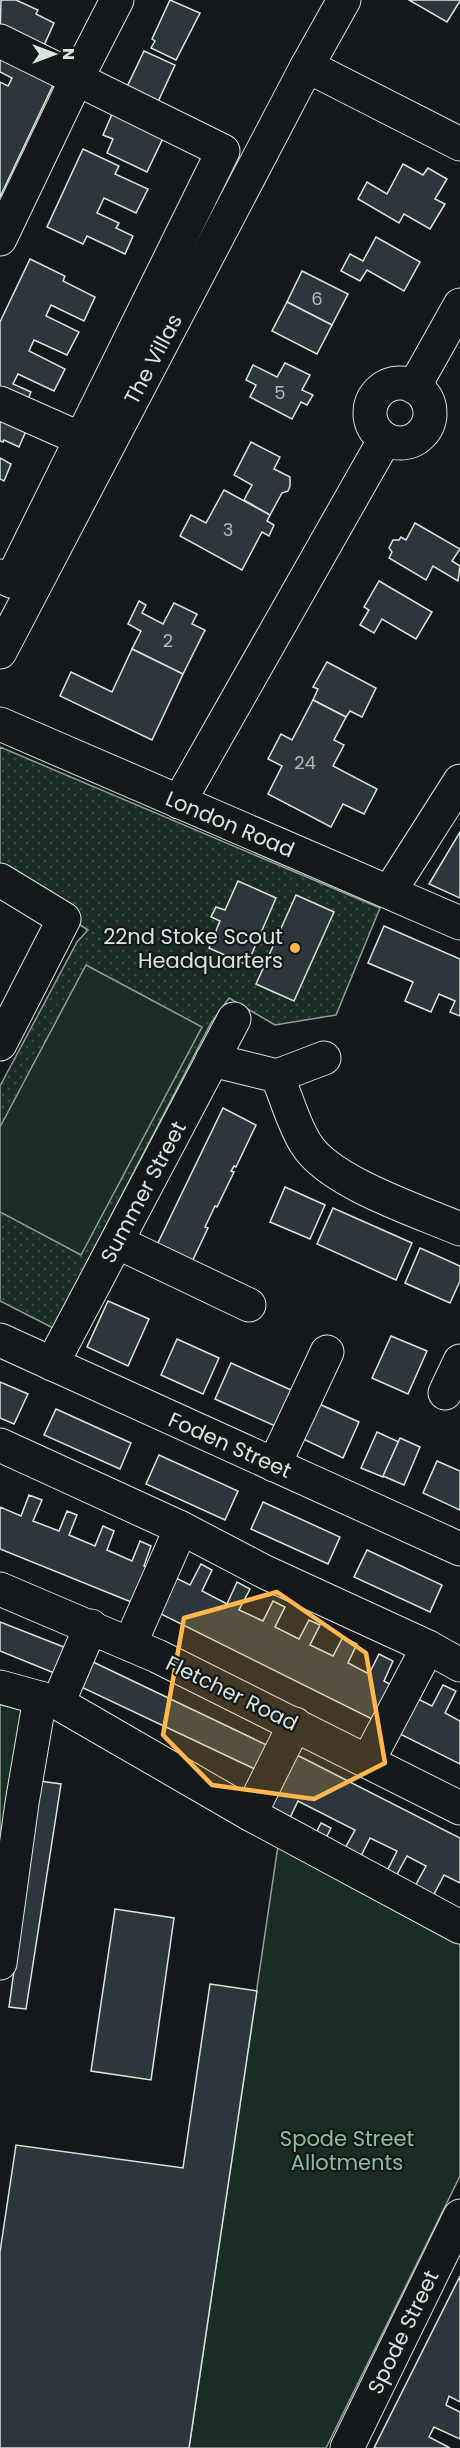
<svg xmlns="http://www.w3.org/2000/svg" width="460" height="2448" viewBox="0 0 460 2448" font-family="Poppins,sans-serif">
  <defs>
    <pattern id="park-dots" width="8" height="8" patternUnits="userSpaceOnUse" patternTransform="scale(1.5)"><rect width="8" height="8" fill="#1a2d24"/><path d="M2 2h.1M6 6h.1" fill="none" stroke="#3b4b43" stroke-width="1.8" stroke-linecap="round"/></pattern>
  </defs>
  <rect width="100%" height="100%" fill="#14181c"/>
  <polygon fill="url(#park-dots)" stroke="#939e99" stroke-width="1.5" points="0,747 380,908 336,1015 275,1025 229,998 211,1023 53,1328 0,1301 0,1086 77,942 88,930 0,873"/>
  <g fill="#1a2d24" stroke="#939e99" stroke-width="1.5">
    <polygon points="86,965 202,1027 81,1255 0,1212 0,1127"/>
    <polygon points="0,1696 29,1704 0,1918"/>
    <polygon points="279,1839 460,1935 460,2176 326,2448 189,2448"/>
  </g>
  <g fill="#2c363c" stroke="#d8e6dc" stroke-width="1.5">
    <polygon points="1,0 16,0 38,10 36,14 54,23 41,52 0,37"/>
    <polygon points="170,0 200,13 176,60 151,48 155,41 152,39"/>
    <polygon points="409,0 460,0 460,1 447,22"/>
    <polygon points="144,51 175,65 156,106 125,91"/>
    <polygon points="0,54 55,81 0,197 0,82 8,86 12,78 0,72"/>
    <polygon points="113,112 164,136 147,172 107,153 113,139 103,135"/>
    <polygon points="83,149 119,166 115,174 148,189 136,213 104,198 97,213 119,223 116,228 133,236 125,254 87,236 83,244 47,227"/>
    <polygon points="403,164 423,175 428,168 447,179 435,199 445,204 430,229 404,214 399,223 358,199 367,182 387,194"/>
    <polygon points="376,237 420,262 404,291 367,270 360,281 341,271 350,254 363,261"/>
    <polygon points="30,259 65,276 63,281 95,297 84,321 51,305 46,316 79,332 67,355 34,340 29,351 65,369 54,391 18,374 13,384 31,392 24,408 0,402 0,322"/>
    <polygon points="302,271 348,294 332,325 287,302"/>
    <polygon points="287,302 332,325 317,354 272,331"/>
    <polygon points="285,363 310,375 302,390 313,395 307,405 301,402 292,419 250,397 256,385 246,380 253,365 277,377"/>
    <polygon points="0,408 26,431 19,447 4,440 3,442 0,441"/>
    <polygon points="251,442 280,457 274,469 290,477 290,486 288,491 282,493 270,515 244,500 252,485 234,475"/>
    <polygon points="0,458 11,464 4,481 0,479"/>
    <polygon points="224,490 270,515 267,521 274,525 269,536 262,532 242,570 180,536 191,515 206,523"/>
    <polygon points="415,523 460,549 452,561 460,566 458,581 433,566 426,580 389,558 392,552 389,548 393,540 399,540 401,537 406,540"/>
    <polygon points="379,581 432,612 416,639 382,619 374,633 360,625 369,610 364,607"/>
    <polygon points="139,601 146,605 142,613 163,624 174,603 197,614 192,624 205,630 183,674 132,649 141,631 128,624"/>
    <polygon points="132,649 183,674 152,740 60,696 71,672 112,692"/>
    <polygon points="327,662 376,688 362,717 350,711 346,717 313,700 318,689 313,687"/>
    <polygon points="313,700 346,717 334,740 344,745 333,766 377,789 364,814 343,804 331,827 268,794 282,766 268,759 281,734 292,740"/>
    <polygon points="460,832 460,898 429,884"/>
    <polygon points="238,881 276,898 247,965 209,948 220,921 211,917 216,907 225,910"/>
    <polygon points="296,895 334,912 294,1001 256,984"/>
    <polygon points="384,926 460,959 460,1016 450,1012 455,1001 439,994 431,1012 405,1001 413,982 368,963"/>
    <polygon points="223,1108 256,1125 236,1167 234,1166 231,1171 234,1172 217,1207 215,1206 205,1227 208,1228 190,1266 155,1249"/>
    <polygon points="285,1187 325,1205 310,1239 270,1222"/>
    <polygon points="333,1208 412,1243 396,1280 317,1244"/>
    <polygon points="420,1248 460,1266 460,1281 450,1303 405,1283"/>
    <polygon points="108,1301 149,1319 128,1366 87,1347"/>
    <polygon points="391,1336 427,1351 408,1394 372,1378"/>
    <polygon points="177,1339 219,1358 203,1394 161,1375"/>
    <polygon points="231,1363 300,1394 284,1430 215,1399"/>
    <polygon points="0,1382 28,1394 14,1424 0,1418"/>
    <polygon points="317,1403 359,1422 343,1458 301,1438"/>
    <polygon points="56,1409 131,1443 120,1469 44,1435"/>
    <polygon points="377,1432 399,1442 383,1477 361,1468"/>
    <polygon points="400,1438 420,1447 404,1485 383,1476"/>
    <polygon points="159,1455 238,1491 225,1520 146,1484"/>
    <polygon points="437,1461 460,1471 460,1510 423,1493"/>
    <polygon points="29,1495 42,1500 33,1521 59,1531 67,1511 77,1515 69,1535 95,1546 103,1526 114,1531 107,1550 132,1561 140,1541 151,1546 144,1566 155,1570 141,1606 0,1549 0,1507 21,1516"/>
    <polygon points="263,1502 340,1537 328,1564 251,1529"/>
    <polygon points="367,1550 442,1585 430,1612 354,1577"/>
    <polygon points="201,1564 212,1570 202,1591 227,1604 237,1582 250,1589 239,1610 263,1621 273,1601 285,1607 275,1627 299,1639 309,1620 320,1625 310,1645 333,1656 343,1637 357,1644 348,1663 369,1674 379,1654 393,1661 384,1681 393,1686 376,1721 159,1613 176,1578 190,1585"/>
    <polygon points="0,1622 74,1651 64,1677 0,1651"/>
    <polygon points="91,1661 275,1749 263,1773 79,1686"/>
    <polygon points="443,1685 456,1691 445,1713 460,1721 460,1764 400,1734 418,1699 432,1706"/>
    <polygon points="293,1753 460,1838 460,1883 444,1875 432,1898 414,1888 426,1866 407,1856 395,1878 386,1873 397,1851 370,1838 360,1858 344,1850 355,1830 298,1801 288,1822 265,1810"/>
    <polygon points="40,1781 61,1784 26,2009 9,2007"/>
    <polygon points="321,1823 331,1828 322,1846 312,1841"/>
    <polygon points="115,1909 174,1918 151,2080 91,2071"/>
    <polygon points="210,1984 257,1991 189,2448 0,2448 0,2252 16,2145 183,2168"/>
    <polygon points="460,2276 460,2402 449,2396 446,2405 460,2412 460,2439 434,2427 429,2437 450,2448 374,2448"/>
  </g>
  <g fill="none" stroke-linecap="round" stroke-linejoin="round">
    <g stroke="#d8e6dc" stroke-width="35">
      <g id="minor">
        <polyline points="0,41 223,151 11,581 0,576"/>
        <polyline points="307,66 460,144"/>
        <polyline points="0,239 77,78 117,0"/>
        <circle cx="400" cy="413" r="30"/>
        <polyline points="414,387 460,305"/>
        <polyline points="0,403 81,439"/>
        <polyline points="0,652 307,66 344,0"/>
        <polyline points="179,802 385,439"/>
        <polyline points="0,880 64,919 0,1044"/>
        <polyline points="390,891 460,781"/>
        <path d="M212 1060 277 1076C287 1098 293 1124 306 1144 329 1182 418 1211 460 1229"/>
        <polyline points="277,1076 324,1058"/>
        <polyline points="117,1242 249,1305"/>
        <polyline points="0,1340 460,1549"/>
        <polyline points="52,1364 234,1019"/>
        <polyline points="445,1393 460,1361"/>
        <polyline points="0,1445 181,1528 265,1572 428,1647 460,1665"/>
        <polyline points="274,1465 327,1352"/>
        <polyline points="0,1589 157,1656 460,1808"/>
        <polyline points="130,1644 181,1528"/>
        <polyline points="0,1687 58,1703 250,1814 460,1927"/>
        <polyline points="58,1703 91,1626"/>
        <polyline points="368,1761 428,1647"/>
        <polyline points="250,1814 295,1724"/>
        <polyline points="0,1963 22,1803 40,1698"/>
        <polyline points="347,2448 460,2216"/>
      </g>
    </g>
    <g stroke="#d8e6dc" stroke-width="35">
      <polyline id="major" points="0,724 460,923"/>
    </g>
    <use href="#minor" stroke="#14181c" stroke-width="33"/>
    <use href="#major" stroke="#14181c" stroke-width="33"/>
  </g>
  <path fill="#ffb74d" fill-opacity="0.2" stroke="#ffb74d" stroke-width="4.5" stroke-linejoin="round" d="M277 1592 366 1653 385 1763 314 1799 212 1785 163 1735 184 1618Z"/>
  <circle fill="#ffb74d" stroke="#14181c" stroke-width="2" cx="295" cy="948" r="6"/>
  <g text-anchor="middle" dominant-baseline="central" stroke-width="4.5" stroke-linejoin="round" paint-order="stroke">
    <g font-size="18" fill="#adbab4">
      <text x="317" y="298">6</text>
      <text x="280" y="392">5</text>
      <text x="228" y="529">3</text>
      <text x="168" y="640">2</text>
      <text x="305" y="762">24</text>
    </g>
    <g font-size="21" fill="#d8e6dc" stroke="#14181c">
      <text transform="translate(153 359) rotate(-62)">The Villas</text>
      <text transform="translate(230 824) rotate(23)">London Road</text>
      <text transform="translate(143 1192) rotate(-62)">Summer Street</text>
      <text transform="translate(230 1445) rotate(24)">Foden Street</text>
      <text transform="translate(232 1693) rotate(26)">Fletcher Road</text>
      <text transform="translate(403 2332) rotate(-64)">Spode Street</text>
    </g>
    <g font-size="21" fill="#d8e6dc" stroke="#14181c" text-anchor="end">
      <text x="283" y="936">22nd Stoke Scout<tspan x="283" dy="24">Headquarters</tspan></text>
    </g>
    <g font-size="21" fill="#8ac095" stroke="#14181c">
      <text x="347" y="2138">Spode Street<tspan x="347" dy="24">Allotments</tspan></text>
    </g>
  </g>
  <g transform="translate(54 54) rotate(90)" stroke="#14181c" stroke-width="4.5" paint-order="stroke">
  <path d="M0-4.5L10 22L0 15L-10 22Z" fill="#d8e6dc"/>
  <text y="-9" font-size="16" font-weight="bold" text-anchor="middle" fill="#d8e6dc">N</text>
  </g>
</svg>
